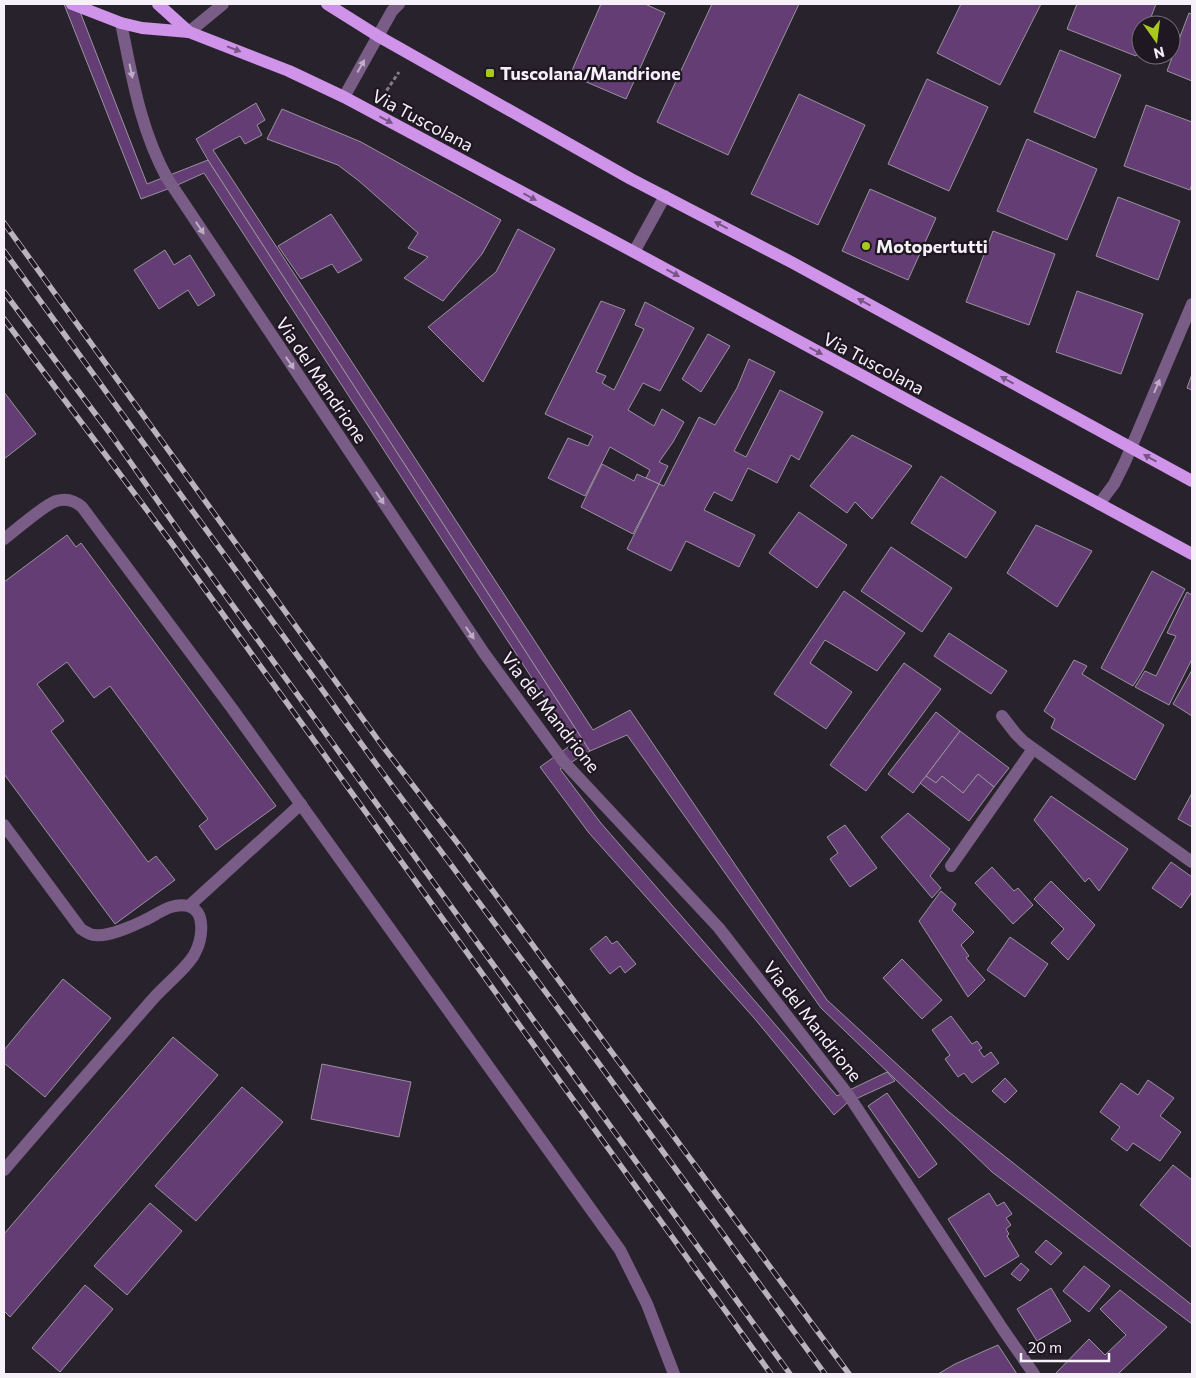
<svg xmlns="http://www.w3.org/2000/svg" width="1196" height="1378" viewBox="0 0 1196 1378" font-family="Commissioner,sans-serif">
  <rect width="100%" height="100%" fill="#28222c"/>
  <g fill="#633d74" stroke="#9a929e">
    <polygon points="64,4 77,4 147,184 208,160 590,751 560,769 600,822 837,1096 887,1072 895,1081 847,1103 834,1115 755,1019 589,833 540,767 574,743 204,173 173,187 141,199"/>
    <polygon points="601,4 645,4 665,13 626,99 570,75"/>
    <polygon points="712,4 799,4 728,155 657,122"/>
    <polygon points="961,4 1041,4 1000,85 937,53"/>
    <polygon points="1077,4 1156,4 1148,25 1141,25 1141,43 1136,56 1067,29"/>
    <polygon points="1189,13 1192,14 1192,81 1167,71"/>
    <polygon points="1060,50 1121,75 1095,138 1034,112"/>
    <polygon points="927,79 988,107 949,191 888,164"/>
    <polygon points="799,94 865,125 818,225 751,194"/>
    <polygon points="256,103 265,120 257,125 262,135 245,144 240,136 213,150 593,730 630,710 827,1000 949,1112 1192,1305 1192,1324 992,1172 821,1008 627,735 590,751 208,160 196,139"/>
    <polygon points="1146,105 1192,122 1192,184 1190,190 1124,166"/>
    <polygon points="282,109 361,142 501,220 482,254 443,301 404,278 428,257 408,248 418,233 359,181 338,165 267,139"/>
    <polygon points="1027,139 1097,169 1067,240 997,211"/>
    <polygon points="870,189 936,218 908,280 842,251"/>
    <polygon points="1118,197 1180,221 1158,280 1096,256"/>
    <polygon points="331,214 362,260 338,273 332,264 301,279 278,246"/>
    <polygon points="518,229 555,249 483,382 428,327 496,272"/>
    <polygon points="993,231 1055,254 1029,325 966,302"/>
    <polygon points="165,250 174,265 190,255 215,295 198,306 188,290 159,309 134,270"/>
    <polygon points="1077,291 1143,314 1121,374 1056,352"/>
    <polygon points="601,301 625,310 596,372 606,376 602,383 614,390 644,329 635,325 645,302 694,328 660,391 643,383 628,410 654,426 662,409 684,422 673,442 659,462 668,466 659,484 646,478 650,470 610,447 585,496 548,478 568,438 588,446 593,436 545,414"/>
    <polygon points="708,334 730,346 701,392 682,379"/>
    <polygon points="749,359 775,372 734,451 746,457 780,390 823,412 799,460 791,455 777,483 748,468 732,501 714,492 704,510 755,535 739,567 686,541 671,571 627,549 659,484 664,486 699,417 715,425 737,388"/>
    <polygon points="1192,374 1192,390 1187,388"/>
    <polygon points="4,392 36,434 4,459"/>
    <polygon points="852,435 912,466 872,519 855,502 847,513 810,486"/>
    <polygon points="602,464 634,481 637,474 659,484 633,534 581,507"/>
    <polygon points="941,476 996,512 966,558 911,523"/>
    <polygon points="799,512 847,545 817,588 769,553"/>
    <polygon points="1036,525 1092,551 1057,607 1007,573"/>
    <polygon points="67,535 76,547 81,543 276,806 216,850 199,826 208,819 110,686 94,698 67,662 37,684 64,721 51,731 148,862 156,856 175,880 115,924 4,774 4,582"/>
    <polygon points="891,547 952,588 922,632 861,591"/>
    <polygon points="1152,571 1185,589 1143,670 1133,686 1101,668"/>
    <polygon points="844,591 905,633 877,671 825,640 810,663 852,692 826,729 774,694"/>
    <polygon points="1187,592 1192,595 1192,659 1169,705 1135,687 1145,671 1156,676 1176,636 1167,633"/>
    <polygon points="949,633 1007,671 991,694 934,656"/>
    <polygon points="1074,660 1087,666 1082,674 1164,725 1135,780 1051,728 1055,719 1044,711"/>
    <polygon points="904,663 941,689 866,791 830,765"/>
    <polygon points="1192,670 1192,716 1173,704"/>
    <polygon points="936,712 960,731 913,793 888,774"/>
    <polygon points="960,731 1009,768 994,787 978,774 963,793 942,776 936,783 926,776"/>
    <polygon points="978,774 994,787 969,821 920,783 926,776 936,783 942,776 963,793"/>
    <polygon points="1192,793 1192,827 1178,819"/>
    <polygon points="1051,796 1128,849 1099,891 1089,878 1085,882 1034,820"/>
    <polygon points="908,813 950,849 930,876 941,888 932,898 881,837"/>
    <polygon points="845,825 877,868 850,887 830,859 838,853 827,837"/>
    <polygon points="1171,862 1192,877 1192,892 1181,908 1152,888"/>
    <polygon points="992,867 1014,891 1018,888 1033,905 1013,924 975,883"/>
    <polygon points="1051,881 1095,925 1068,960 1051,943 1064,929 1034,899"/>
    <polygon points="941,891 956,904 952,910 974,932 961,945 969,956 966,958 985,980 968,997 919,921"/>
    <polygon points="606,936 612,944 617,941 636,964 625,973 620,966 610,974 590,949"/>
    <polygon points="1010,937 1048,964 1025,997 987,970"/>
    <polygon points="902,959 942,1000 922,1019 883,978"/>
    <polygon points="63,979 111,1018 45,1097 4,1063 4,1050"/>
    <polygon points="951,1016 972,1044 977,1041 982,1048 979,1050 984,1057 991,1052 999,1063 972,1083 964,1073 958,1077 945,1059 950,1055 932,1030"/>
    <polygon points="173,1037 218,1075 10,1317 4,1311 4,1234"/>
    <polygon points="322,1064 411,1082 399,1137 311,1119"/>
    <polygon points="1005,1078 1017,1091 1005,1103 992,1091"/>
    <polygon points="1148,1080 1174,1098 1160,1116 1181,1132 1160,1161 1133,1143 1127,1151 1111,1139 1120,1127 1100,1112 1121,1083 1138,1095"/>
    <polygon points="242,1087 283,1122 196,1221 155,1186"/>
    <polygon points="887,1093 937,1164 919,1178 868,1106"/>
    <polygon points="1173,1165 1192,1180 1192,1248 1140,1205"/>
    <polygon points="989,1193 997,1206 1004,1202 1012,1214 1006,1218 1011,1225 1006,1229 1009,1234 1007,1236 1019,1256 985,1277 948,1219"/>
    <polygon points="150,1203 182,1231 127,1295 94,1266"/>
    <polygon points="1046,1240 1062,1253 1051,1265 1035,1252"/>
    <polygon points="1021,1263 1029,1270 1020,1281 1011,1274"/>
    <polygon points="1084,1266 1110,1286 1089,1312 1063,1291"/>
    <polygon points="85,1285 113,1309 60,1372 32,1348"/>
    <polygon points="1051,1288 1071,1321 1037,1341 1017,1309"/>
    <polygon points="1120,1290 1167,1327 1118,1374 1055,1374 1089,1339 1105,1355 1126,1335 1100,1309"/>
    <polygon points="998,1345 1017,1374 938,1374 955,1364"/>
  </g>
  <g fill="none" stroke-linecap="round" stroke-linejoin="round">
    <polyline stroke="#827d85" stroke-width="3" stroke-dasharray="4 2.5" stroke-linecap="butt" points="383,96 399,72"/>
    <g stroke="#795d86" stroke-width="12">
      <path d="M121 23C132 76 140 129 167 178L484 653 563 761 719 928 849 1096 1004 1331 1034 1374"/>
      <polyline points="189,32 223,4"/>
      <polyline points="344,97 392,11 399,4"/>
      <polyline points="634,252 665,196"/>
      <polyline points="1099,504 1114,484 1125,462 1192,304"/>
      <path d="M4 539C16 530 44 505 56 501 66 498 75 501 82 507L231 707 620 1250 647 1304 674 1374"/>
      <polyline points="1002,716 1016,734 1024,742 1192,862"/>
      <path d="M4 825 81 929C85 931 89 935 95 935 108 937 133 926 145 920 158 914 172 902 188 906 207 911 202 940 195 953 190 965 162 988 152 1000 102 1057 53 1113 4 1170"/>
      <polyline points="951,866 1033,749"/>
      <polyline points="189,906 301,804"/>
    </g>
    <g stroke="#cf94ea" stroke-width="12">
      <polyline points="72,4 121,23 142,28 189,32 289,71 344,97 634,252 1192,554"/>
      <polyline points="158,4 189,32"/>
      <polyline points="327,4 378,36 631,179 793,263 1192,481"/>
    </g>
    <g stroke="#b9b4bc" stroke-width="5.5">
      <g id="rail">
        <polyline points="4,223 381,744 459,845 849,1374"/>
        <polyline points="4,251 379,768 594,1057 825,1374"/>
        <polyline points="4,292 112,436 181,534 790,1374"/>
        <polyline points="4,319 173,545 771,1374"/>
      </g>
    </g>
    <use href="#rail" stroke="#1f1822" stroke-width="4" stroke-dasharray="11" stroke-linecap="butt"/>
  </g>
  <defs><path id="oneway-solid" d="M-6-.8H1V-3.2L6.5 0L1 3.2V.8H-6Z" transform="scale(1.25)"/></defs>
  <g fill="#775686">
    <use href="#oneway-solid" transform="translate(234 49) rotate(21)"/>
    <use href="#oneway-solid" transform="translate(386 120) rotate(28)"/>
    <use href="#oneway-solid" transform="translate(530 197) rotate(28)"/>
    <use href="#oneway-solid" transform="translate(721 225) rotate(-152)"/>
    <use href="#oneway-solid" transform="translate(673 273) rotate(29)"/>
    <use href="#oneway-solid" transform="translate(864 302) rotate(-151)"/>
    <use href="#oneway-solid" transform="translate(816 351) rotate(28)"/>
    <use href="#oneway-solid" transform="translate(1007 380) rotate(-151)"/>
    <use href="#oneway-solid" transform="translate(1150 458) rotate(-151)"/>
  </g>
  <g fill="#beaec5">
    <use href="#oneway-solid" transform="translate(361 66) rotate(-61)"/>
    <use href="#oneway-solid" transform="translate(131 71) rotate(78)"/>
    <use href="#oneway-solid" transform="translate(200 228) rotate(56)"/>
    <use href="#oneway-solid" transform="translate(290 363) rotate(56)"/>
    <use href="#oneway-solid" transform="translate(1157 386) rotate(-67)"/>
    <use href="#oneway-solid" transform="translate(380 498) rotate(56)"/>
    <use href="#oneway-solid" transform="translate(470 633) rotate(56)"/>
  </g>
  <g fill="#a7c81f" stroke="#1f1822" stroke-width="2">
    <rect x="485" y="68" width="10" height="10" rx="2.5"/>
    <circle cx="866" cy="246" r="5"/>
  </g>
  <g text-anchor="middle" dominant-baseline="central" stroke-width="4.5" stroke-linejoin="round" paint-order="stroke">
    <g font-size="18" font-weight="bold" fill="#f6f1f8" stroke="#1f1822" text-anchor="start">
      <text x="500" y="73">Tuscolana/Mandrione</text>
      <text x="876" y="246">Motopertutti</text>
    </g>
    <g font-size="18" fill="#f6f1f8" stroke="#1f1822">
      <text transform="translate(423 120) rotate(28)">Via Tuscolana</text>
      <text transform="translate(874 363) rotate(28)">Via Tuscolana</text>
      <text transform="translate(322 380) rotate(56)">Via del Mandrione</text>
      <text transform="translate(551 712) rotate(52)">Via del Mandrione</text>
      <text transform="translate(813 1021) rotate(52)">Via del Mandrione</text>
    </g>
  </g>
  <rect width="1196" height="1378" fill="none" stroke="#f6f1f8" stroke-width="10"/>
  <g transform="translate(1156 40) rotate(166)"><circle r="24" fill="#1f1822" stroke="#756f78"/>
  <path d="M0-4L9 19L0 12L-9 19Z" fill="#a7c81f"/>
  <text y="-8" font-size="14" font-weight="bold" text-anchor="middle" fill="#f6f1f8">N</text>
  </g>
  <path d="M1021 1353v8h88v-8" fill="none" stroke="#f6f1f8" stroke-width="2.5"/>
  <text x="1028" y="1353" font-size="15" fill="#f6f1f8" stroke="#1f1822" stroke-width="4" paint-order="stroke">20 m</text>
</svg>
